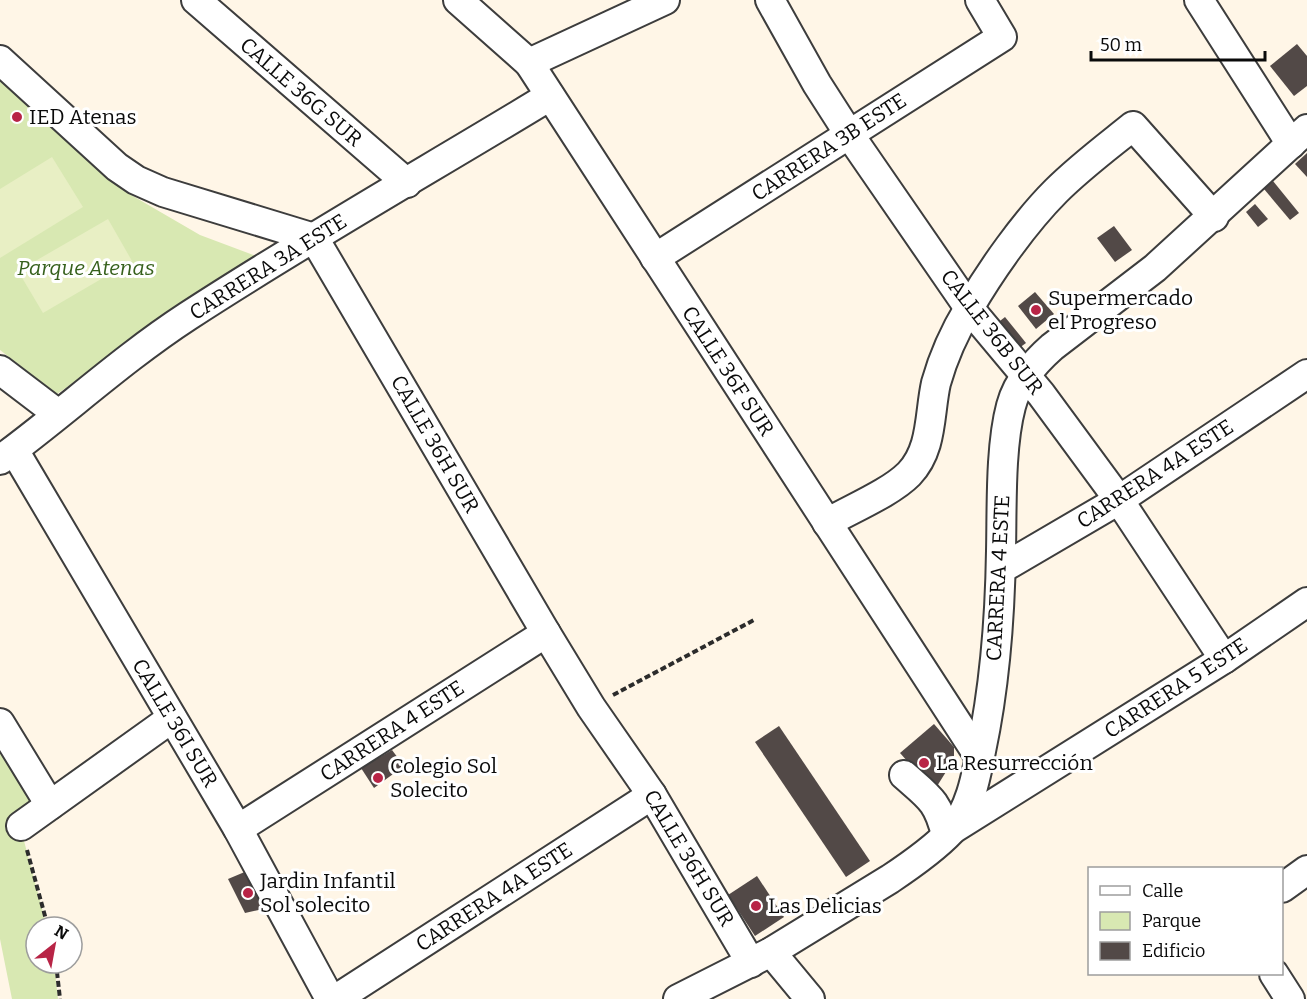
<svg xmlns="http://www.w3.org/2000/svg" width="1307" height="999" viewBox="0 0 1307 999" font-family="Bitter,serif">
  <rect width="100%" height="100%" fill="#fff6e7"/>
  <g fill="#d8e8b2">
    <polygon points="0,76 126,192 200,235 259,257 178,309 57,394 0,350"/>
    <polygon points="0,737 42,807 20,826 47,927 36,927 36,963 54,963 58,999 12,999 0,939"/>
  </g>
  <g fill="#e8efc4">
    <polygon points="52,157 83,207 0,258 0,189"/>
    <polygon points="108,219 132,261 43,313 18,271"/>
  </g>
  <g fill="#524947">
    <polygon points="1297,44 1307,56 1307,86 1294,96 1270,66"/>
    <polygon points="1307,153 1307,177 1295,164"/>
    <polygon points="1273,181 1299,213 1290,220 1264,189"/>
    <polygon points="1255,204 1268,219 1258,227 1246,212"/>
    <polygon points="1114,226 1132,250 1115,262 1097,238"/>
    <polygon points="1035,292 1054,314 1036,329 1018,306"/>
    <polygon points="1005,317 1026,343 1011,354 991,328"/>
    <polygon points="934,724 954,747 954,759 934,791 900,753"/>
    <polygon points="779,726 870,861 846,877 755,742"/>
    <polygon points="392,750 404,766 374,788 361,768"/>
    <polygon points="247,871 268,908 245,913 228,879"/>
    <polygon points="757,876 784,917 755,936 728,895"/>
  </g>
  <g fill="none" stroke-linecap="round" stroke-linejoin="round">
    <g stroke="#3d3d3d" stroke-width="32">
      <g id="minor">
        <polyline points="196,0 407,183"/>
        <polyline points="458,0 529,63 980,758"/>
        <polyline points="770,0 817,84 849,134 969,308 1041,394 1119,500 1224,659"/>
        <polyline points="1199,0 1291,144"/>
        <polyline points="0,60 117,167 136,180 163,192 314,238 546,633 591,707 652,795 751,963"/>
        <polyline points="529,63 665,0"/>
        <polyline points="655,258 1002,37 980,0"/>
        <polyline points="0,370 58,414"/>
        <polyline points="14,450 238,829 330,999"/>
        <path d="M0 460C64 413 122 359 188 316 306 239 430 169 550 96"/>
        <path d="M827 523C851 509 890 493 909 474 933 449 929 414 936 383 943 358 955 331 969 308 991 270 1025 222 1056 191 1080 167 1107 147 1133 126L1214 217"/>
        <polyline points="1001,569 1119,500 1307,374"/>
        <polyline points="0,723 50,805"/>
        <path d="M904 775C929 797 938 801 946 835"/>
        <polyline points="21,826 172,718"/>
        <polyline points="238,829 546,633"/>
        <polyline points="953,829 1224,659 1307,602"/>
        <polyline points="1282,888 1307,870"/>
        <polyline points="771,952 810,999"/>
        <polyline points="1274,974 1290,999"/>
        <polyline points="336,999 652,795"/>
        <path d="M678 999 771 952 890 879C911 865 934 849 951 831 970 810 976 777 981 751 995 685 1000 618 1001 551 1002 508 1000 447 1011 406 1017 382 1034 363 1052 347L1155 268 1307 129"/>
      </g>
    </g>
    <g stroke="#2c2c2c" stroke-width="4" stroke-dasharray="6 3" stroke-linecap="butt">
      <polyline points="613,695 754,620"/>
      <polyline points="27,850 48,927"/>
      <polyline points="56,963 60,999"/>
    </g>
    <use href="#minor" stroke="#fff" stroke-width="28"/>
  </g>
  <g fill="#b82446" stroke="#fff" stroke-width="2">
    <circle cx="17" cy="117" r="6"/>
    <circle cx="1036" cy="310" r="6"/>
    <circle cx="924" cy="763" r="6"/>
    <circle cx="378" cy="778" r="6"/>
    <circle cx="248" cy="893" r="6"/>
    <circle cx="756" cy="906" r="6"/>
  </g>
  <g text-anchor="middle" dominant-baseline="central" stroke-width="6" stroke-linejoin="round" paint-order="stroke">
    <g font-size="21" fill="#0a0a0a" stroke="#fff">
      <text transform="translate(301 92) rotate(41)">CALLE 36G SUR</text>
      <text transform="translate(829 147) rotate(-33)">CARRERA 3B ESTE</text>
      <text transform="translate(268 267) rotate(-32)">CARRERA 3A ESTE</text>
      <text transform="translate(992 332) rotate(52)">CALLE 36B SUR</text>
      <text transform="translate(728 371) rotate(57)">CALLE 36F SUR</text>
      <text transform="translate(435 444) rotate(60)">CALLE 36H SUR</text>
      <text transform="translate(1155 474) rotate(-33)">CARRERA 4A ESTE</text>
      <text transform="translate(998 578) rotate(-87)">CARRERA 4 ESTE</text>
      <text transform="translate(1176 688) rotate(-33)">CARRERA 5 ESTE</text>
      <text transform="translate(175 723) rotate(59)">CALLE 36I SUR</text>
      <text transform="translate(392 731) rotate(-33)">CARRERA 4 ESTE</text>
      <text transform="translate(689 858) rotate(59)">CALLE 36H SUR</text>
      <text transform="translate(494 897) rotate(-33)">CARRERA 4A ESTE</text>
    </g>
    <g font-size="21" fill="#0a0a0a" stroke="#fff" text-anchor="start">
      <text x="29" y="117">IED Atenas</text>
      <text x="1048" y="298">Supermercado<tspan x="1048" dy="24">el Progreso</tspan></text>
      <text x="936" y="763">La Resurrección</text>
      <text x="390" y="766">Colegio Sol<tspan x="390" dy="24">Solecito</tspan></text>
      <text x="260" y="881">Jardin Infantil<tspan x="260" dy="24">Sol solecito</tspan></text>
      <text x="768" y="906">Las Delicias</text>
    </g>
    <g font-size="21" font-style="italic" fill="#36601c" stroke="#fff">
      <text x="86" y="268">Parque Atenas</text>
    </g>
  </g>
  <rect x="1088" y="867" width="195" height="108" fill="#ffffff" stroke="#9d9d9d" stroke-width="1.5"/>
  <rect x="1100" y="886" width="30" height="9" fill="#ffffff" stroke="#9d9d9d" stroke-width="1.5"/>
  <text x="1142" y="897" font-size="18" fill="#0a0a0a">Calle</text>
  <rect x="1100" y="912" width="30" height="18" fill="#d8e8b2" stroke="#9d9d9d" stroke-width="1.5"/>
  <text x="1142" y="927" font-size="18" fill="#0a0a0a">Parque</text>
  <rect x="1100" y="942" width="30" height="18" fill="#524947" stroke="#9d9d9d" stroke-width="1.5"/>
  <text x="1142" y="957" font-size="18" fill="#0a0a0a">Edificio</text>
  <g transform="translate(54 945) rotate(31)"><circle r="28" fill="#ffffff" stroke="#9d9d9d" stroke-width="1.5"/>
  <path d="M0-4.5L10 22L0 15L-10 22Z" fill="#b82446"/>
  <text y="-9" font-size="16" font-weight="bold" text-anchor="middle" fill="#0a0a0a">N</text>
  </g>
  <path d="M1091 51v9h174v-9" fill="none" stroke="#0a0a0a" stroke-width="3"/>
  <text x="1100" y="51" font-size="18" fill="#0a0a0a" stroke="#ffffff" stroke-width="4.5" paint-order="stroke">50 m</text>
</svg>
